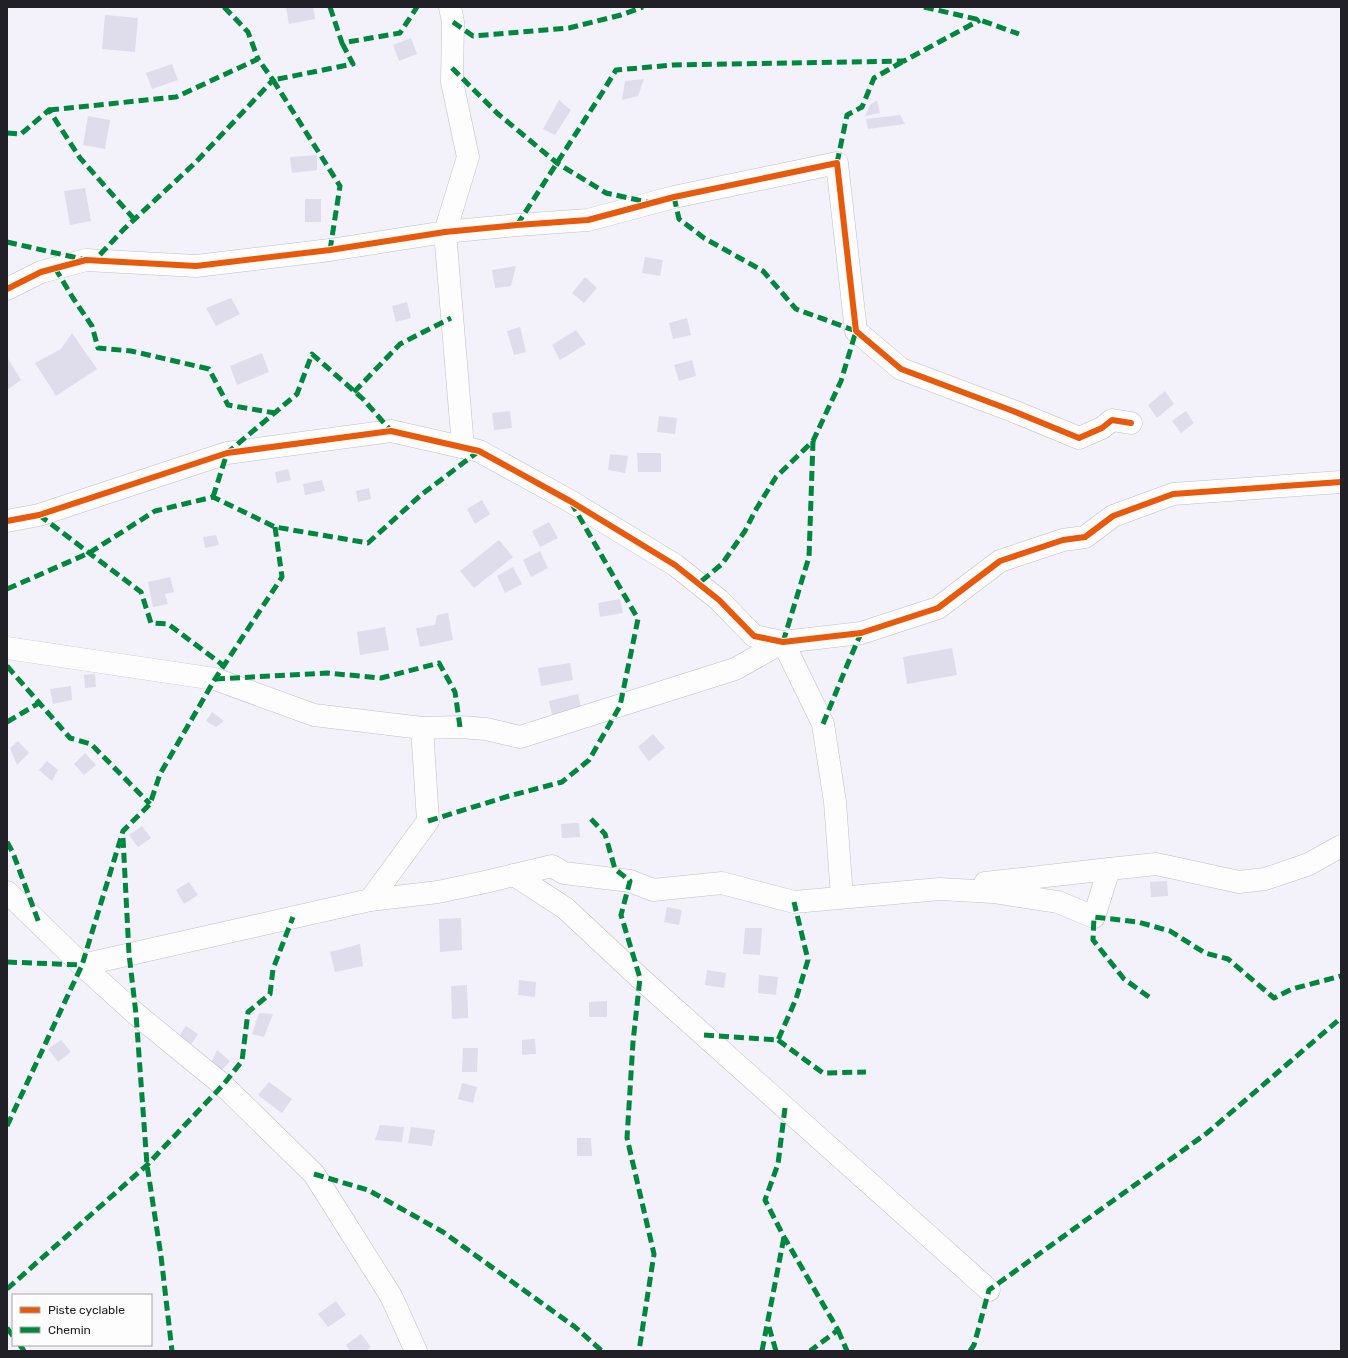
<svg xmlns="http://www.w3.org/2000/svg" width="1348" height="1358" viewBox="0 0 1348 1358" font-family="Rubik,sans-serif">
  <rect width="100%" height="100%" fill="#f3f2fb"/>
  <g fill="#dfdcec">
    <polygon points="286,7 313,7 315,19 289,24"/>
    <polygon points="105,15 138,18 135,52 102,49"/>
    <polygon points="411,38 417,54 399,61 393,45"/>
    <polygon points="172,64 178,80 152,89 146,73"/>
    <polygon points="644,79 638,96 622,100 625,81"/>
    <polygon points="559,100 571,110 555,135 543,129"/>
    <polygon points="877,100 880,113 865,116 870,105"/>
    <polygon points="900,115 905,124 868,129 866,119"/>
    <polygon points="88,116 110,120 105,149 83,145"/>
    <polygon points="317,155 317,170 292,173 290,157"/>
    <polygon points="85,188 91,221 70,225 64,191"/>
    <rect x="305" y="199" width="16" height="23"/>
    <polygon points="645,257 663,260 660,276 642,273"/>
    <polygon points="516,266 511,286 495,288 492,270"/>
    <polygon points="585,277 597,288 584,303 572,293"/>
    <polygon points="231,298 240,314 216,326 206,308"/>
    <polygon points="407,302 411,318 396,322 392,306"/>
    <polygon points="687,318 691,335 673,339 669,323"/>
    <polygon points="520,327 526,352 514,355 507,331"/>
    <polygon points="576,330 586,344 560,360 552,345"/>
    <polygon points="72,333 97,369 56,396 35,363 61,349"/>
    <polygon points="262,353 269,372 237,385 230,366"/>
    <polygon points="7,357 21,380 7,390"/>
    <polygon points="692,360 696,376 679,381 674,365"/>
    <polygon points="1165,391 1174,404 1157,418 1148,405"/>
    <polygon points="510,411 512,428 494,430 492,413"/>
    <polygon points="1186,411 1194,423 1181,433 1172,421"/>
    <polygon points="659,416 677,418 675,434 657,432"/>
    <polygon points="637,453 661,453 661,472 638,472"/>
    <polygon points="610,454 628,456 625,473 608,470"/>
    <polygon points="288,469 291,480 277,483 275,472"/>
    <polygon points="322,480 325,491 305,495 303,484"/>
    <polygon points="369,488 371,499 358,502 356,491"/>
    <polygon points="482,500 490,514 475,524 467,509"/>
    <polygon points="549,522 558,538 540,547 532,531"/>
    <polygon points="216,535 219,545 205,548 203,537"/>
    <polygon points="499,540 513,557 474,588 460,571"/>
    <polygon points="540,551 548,568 531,577 523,560"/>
    <polygon points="513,567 522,584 505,593 497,576"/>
    <polygon points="170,577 174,592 165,594 168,604 153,607 148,582"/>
    <polygon points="620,599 623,613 600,617 598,603"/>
    <polygon points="448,613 453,640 420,647 416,628 435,625 437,615"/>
    <polygon points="385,627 389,650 360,655 357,632"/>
    <polygon points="952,648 957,675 907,684 903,657"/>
    <polygon points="570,663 573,680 541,686 538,668"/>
    <polygon points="95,674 96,687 85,688 84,675"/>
    <polygon points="71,686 72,700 53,704 50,689"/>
    <polygon points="578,694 581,708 552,715 549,701"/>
    <polygon points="212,712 224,721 216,727 206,721"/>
    <polygon points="653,734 665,748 649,761 638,747"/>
    <polygon points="18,741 29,753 17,765 10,748"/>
    <polygon points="85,753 96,765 84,775 74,764"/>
    <polygon points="47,761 58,770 52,781 39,770"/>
    <polygon points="579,823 580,837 562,838 561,824"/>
    <polygon points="142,826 151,838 138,847 129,835"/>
    <polygon points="1167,881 1168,896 1151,897 1150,882"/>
    <polygon points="189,882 198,895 184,904 176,890"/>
    <polygon points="667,907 682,910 679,925 664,922"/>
    <polygon points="461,918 462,950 440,952 439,919"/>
    <polygon points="745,928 762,928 760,955 743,954"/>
    <polygon points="360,944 363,966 335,972 330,952"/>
    <polygon points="707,970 726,973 724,988 705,985"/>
    <polygon points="759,975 778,977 776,995 758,993"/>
    <polygon points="519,980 536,982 535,997 518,995"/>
    <polygon points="467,985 468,1018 452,1019 451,986"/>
    <polygon points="607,1001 607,1017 589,1017 589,1002"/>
    <polygon points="259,1013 273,1014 264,1037 252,1034"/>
    <polygon points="186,1026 198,1034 188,1049 176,1041"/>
    <polygon points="535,1039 536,1054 522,1055 522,1040"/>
    <polygon points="61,1040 71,1052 58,1062 48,1049"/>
    <polygon points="463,1048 478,1048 477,1072 462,1072"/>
    <polygon points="217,1050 230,1061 220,1072 211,1063"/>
    <polygon points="269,1082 292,1099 282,1113 258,1095"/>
    <polygon points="462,1083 477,1087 473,1103 458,1099"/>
    <polygon points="380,1125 404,1127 402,1142 375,1140"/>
    <polygon points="411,1127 435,1130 432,1146 408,1143"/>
    <polygon points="577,1138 591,1138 592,1156 577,1156"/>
    <polygon points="336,1301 346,1315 328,1327 318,1314"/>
    <polygon points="361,1334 371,1347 366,1351 350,1351 346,1345"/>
  </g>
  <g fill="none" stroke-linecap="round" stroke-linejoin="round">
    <g stroke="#c0bfc6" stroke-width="23">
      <g id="minor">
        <polyline points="450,7 453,22 452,82 468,157 445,232 463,447"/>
        <polyline points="7,289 41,272 86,260 196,266 330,250 445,232 517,225 588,220 674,197 837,163 856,331 901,369 1013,411 1079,438 1102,428 1112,420 1131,423"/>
        <polyline points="7,521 39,515 227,453 391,431 479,451 570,501 675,565 719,600 754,636 783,642 861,633 938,608 1000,561 1063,540 1085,537 1113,516 1173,494 1341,482"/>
        <polyline points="7,648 215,679 314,715 422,728 460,727 486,729 520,737 735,669 783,642 823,724 835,802 842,897"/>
        <polyline points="514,875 565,908 640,978 989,1290"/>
        <polyline points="985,883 1109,869 1156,864 1239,882 1265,879 1309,864 1341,846"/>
        <polyline points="7,892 82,965 136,1014 223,1085 314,1174 391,1296 416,1351"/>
        <polyline points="370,900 428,821 422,728"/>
        <polyline points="82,965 370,900 438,892 485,882 552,866 564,873 630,881 653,890 722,883 794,902 940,889 993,892 1058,902 1094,917 1109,869"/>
      </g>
    </g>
    <use href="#minor" stroke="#fdfdfe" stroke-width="22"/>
    <g stroke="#00873e" stroke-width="5" stroke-dasharray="10 5" stroke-linecap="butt">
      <polyline points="224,7 248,32 258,59"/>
      <polyline points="330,7 342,43 400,33 417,7"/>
      <polyline points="924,7 980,20 1019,34"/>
      <polyline points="453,22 473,36 569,28 621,15 643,7"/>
      <polyline points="452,68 497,113 557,163 606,193 647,202"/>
      <polyline points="49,110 176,97 258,59 273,80 195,163 124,229 95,260"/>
      <polyline points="7,133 21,134 49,110 80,158 135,220"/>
      <polyline points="837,163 847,115 862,107 874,78 902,62"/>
      <polyline points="674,197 679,219 704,238 763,271 796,309 856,331 841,381 813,441 776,477 755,511 745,531 722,564 698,584"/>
      <polyline points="517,225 602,93 616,70 673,65 904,61 980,20"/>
      <polyline points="7,242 82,259"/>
      <polyline points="330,250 340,186 273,80 353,64 342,43"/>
      <polyline points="55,268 73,298 92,326 98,348 131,351 209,369 228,405 275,413"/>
      <polyline points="354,392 400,344 451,318"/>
      <polyline points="213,497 227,453 297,394 312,354 363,399 391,431"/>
      <polyline points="39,515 141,592 151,623 168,624 224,666"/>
      <polyline points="7,589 89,553 155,511 213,497 275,527 368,543 421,495 479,451"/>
      <polyline points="783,642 809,557 813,441"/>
      <polyline points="7,666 70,738 91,744 150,804"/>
      <polyline points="215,679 327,673 381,678 439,663 455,692 460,727"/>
      <polyline points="7,722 39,703"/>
      <polyline points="823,724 848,663 861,633"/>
      <polyline points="591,819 605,834 615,869 630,881 621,915 640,978 633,1042 627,1138 654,1254 639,1351"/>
      <polyline points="428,821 509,796 562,782 589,760 620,706 638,619 572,504"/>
      <polyline points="123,838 129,954 136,1014 147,1165 161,1256 172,1351"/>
      <polyline points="7,842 13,853 39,923"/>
      <polyline points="7,962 82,965"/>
      <polyline points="1149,997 1124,979 1093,940 1094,917 1138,922 1170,931 1205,953 1228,959 1274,998 1292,989 1341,976"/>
      <polyline points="704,1035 778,1040 796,999 808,960 794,902"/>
      <polyline points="778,1040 823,1073 866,1072"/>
      <polyline points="785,1108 778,1164 765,1200 784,1237 838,1330 810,1351"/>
      <polyline points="7,1126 82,965 123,831 150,804 160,774 215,679 282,577 275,527"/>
      <polyline points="314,1174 368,1190 443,1232 575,1327 602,1351"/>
      <polyline points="7,1289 147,1165 223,1085 242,1061 248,1012 270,994 273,969 293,917"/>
      <polyline points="769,1327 776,1351"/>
      <polyline points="7,1328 13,1336"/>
      <polyline points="838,1330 847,1351"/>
      <polyline points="20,1345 24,1351"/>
      <polyline points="762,1351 784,1237"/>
      <polyline points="970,1351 974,1345 989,1290 1207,1133 1341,1018"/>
    </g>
    <g stroke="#fdfdfd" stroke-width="8">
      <g id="cycleway">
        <polyline points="7,289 41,272 86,260 196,266 330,250 445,232 517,225 588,220 674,197 837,163 856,331 901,369 1013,411 1079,438 1102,428 1112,420 1131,423"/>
        <polyline points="7,521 39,515 227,453 391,431 479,451 570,501 675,565 719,600 754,636 783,642 861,633 938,608 1000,561 1063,540 1085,537 1113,516 1173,494 1341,482"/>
      </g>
    </g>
    <use href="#cycleway" stroke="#e8590c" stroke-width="6"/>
  </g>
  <rect width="1348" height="1358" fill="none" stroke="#212026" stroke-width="16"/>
  <rect x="12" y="1294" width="140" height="52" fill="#fdfdfd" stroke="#a5a5a7"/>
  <rect x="20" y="1307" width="20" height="6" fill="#e8590c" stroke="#a5a5a7"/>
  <text x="48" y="1314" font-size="12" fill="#212026">Piste cyclable</text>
  <rect x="20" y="1327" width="20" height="6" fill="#00873e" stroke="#a5a5a7"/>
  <text x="48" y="1334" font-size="12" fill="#212026">Chemin</text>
</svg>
